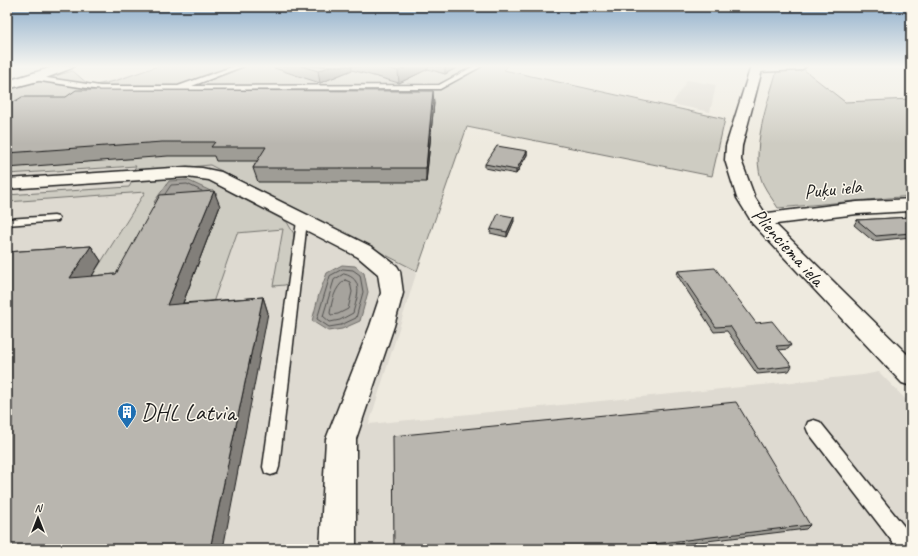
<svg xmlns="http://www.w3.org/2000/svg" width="918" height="556" viewBox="0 0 918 556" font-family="Caveat,sans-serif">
  <rect width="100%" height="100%" fill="#eeeadf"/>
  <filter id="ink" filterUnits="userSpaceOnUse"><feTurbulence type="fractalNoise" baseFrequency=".025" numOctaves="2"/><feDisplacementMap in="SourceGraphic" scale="8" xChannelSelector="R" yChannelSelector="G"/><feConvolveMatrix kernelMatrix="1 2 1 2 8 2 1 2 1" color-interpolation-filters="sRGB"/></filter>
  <g filter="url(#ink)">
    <g fill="#dedad1">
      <polygon points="158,66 508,66 503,70 467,127 417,271 369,424 863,375 879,372 911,405 911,549 7,549 7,174 54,171 7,106 90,86"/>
      <polygon points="687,80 716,85 710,112 672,104"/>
    </g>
    <g fill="#ceccc2" stroke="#75746f">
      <polygon points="158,66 508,66 504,70 725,119 712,176 467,127 417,271 210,165 132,173 136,166 7,174 7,89 73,71 90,86 115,81"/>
      <path d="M803 69 845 102 911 99V196L778 208C773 200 767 192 763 184 749 152 768 102 777 70Z"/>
      <polygon points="191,175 209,181 287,222 294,234 294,247 288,283 285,285 273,286 283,229 237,233 208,317 176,321 220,206 125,290 81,294 145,192 7,202 7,195 129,187 133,180"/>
    </g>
    <g fill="#a6a39d" stroke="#6f6d69">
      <polygon points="187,180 217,194 211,201 157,205 154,202 169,181"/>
      <polygon points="342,265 355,266 364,273 368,292 360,321 342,329 328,331 312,321 319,294 327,273"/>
    </g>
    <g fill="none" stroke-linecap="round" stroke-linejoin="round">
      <g stroke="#535250" stroke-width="1">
        <polyline points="165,194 171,185 187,184 202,191"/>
        <polygon points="343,269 353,270 360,275 363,292 356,318 341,325 329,327 317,319 330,276"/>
        <path d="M344 274C365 279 357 297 353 313L340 320 330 322 323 316 334 280Z"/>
        <path d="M345 280 350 282 352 292 348 309 338 314 331 315 330 313C332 301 334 288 345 280Z"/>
      </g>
      <g stroke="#1c1c1c" stroke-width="3">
        <g id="lane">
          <polygon points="234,66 244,66 192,86 439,85 474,66 482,66 440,89 100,90 34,80 31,78 34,76 100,86 178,86"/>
          <polygon points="54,216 58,217 59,219 58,221 7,225 7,219"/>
          <polygon points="302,218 307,221 279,467 277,473 271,475 265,473 263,467 297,221"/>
          <polygon points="814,420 820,422 911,535 911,549 898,549 808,432 806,427 808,422"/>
        </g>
      </g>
      <g stroke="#1c1c1c" stroke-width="3">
        <g id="street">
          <polygon points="751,66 806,66 804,68 800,70 756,72 752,71 750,68"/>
          <polygon points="187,167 202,168 221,172 372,247 397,266 400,271 403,293 394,326 356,439 356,549 320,549 326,439 370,326 381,293 378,274 358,257 209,180 187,177 7,189 7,179"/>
          <polygon points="911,199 911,211 857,214 760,226 753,224 750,220 753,216 760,214 857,202"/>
        </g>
      </g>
      <g stroke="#1c1c1c" stroke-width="3">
        <g id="secondary">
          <polygon points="56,66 74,66 72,68 38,81 7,89 7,81"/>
          <polygon points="751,66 763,66 742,146 741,160 755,198 767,216 911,358 911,386 902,383 753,224 737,198 725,160 726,146"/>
        </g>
      </g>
      <use href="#lane" fill="#fbf7ec" fill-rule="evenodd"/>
      <use href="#street" fill="#fbf7ec" fill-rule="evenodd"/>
      <use href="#secondary" fill="#fbf7ec" fill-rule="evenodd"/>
    </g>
    <g fill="#9f9d96" stroke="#1c1c1c">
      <polygon points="268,66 460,66 445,74 428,69 399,83 352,70 320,83"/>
      <polygon points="434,103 426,182 258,182 253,168 257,161 216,161 214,156 168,156 7,168 7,106"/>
      <polygon points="527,151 527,155 516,174 485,168 485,164"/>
      <polygon points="220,206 183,303 263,297 268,313 7,549 7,252 91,246 101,261 91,276 116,274"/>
      <polygon points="911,217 911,237 873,241 854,225 857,220"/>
      <polygon points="514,221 507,237 490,233 491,229"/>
      <polygon points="678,271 756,323 791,345 788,349 779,350 792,366 789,371 757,374 727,331 714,332 677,275"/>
      <polygon points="810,525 806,529 641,549 394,549"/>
    </g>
    <g fill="#827f7a" stroke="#1c1c1c">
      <polygon points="331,66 352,66 352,70 320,83 318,71"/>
      <polygon points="409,66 428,66 428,69 399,83 398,71"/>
      <polygon points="445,66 460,66 445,74"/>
      <polygon points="433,91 434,103 426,182 426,168"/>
      <polygon points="527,151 527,155 516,174 516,170"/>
      <polygon points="214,191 220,206 176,321 167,305"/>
      <polygon points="514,217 514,221 507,237 507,232"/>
      <polygon points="91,246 101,261 81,294 70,278"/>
      <polygon points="263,297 268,313 223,549 210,549"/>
    </g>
    <g fill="#b9b6af" stroke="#1c1c1c">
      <polygon points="301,66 331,66 318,71"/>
      <polygon points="380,66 409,66 398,71"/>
      <polygon points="76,90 433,91 426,168 253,168 266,147 211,147 215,142 162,142 7,153 7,106 22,97 66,97"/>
      <polygon points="497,146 527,151 516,170 485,164"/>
      <polygon points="214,191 167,305 263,297 210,549 7,549 7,324 11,318 7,318 7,252 91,246 70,278 116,274 160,195"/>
      <polygon points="498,214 514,217 507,232 491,229"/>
      <polygon points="911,217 911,233 876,236 857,220"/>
      <polygon points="715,268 756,323 772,321 791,345 776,346 792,366 759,370 730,326 716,327 678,271"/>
      <polygon points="736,402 810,525 612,549 394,549 393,436"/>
    </g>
  </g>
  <linearGradient id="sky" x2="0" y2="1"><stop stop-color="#8dadca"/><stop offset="0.46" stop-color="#f7f6f1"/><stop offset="1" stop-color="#f7f6f1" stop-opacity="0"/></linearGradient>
  <rect width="918" height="144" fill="url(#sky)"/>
  <defs>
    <g id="building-pin" transform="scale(1)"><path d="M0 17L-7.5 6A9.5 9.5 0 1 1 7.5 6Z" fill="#1f6fb2" stroke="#fbf7ec"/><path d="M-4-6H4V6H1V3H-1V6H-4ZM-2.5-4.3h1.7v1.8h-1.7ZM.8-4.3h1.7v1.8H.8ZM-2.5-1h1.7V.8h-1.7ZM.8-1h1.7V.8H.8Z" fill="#fff"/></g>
  </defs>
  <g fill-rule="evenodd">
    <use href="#building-pin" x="127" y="412"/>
  </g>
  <g text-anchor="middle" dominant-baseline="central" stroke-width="3" stroke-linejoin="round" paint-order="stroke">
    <g font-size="20" fill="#1c1c1c" stroke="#fbf7ec">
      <text transform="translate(833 189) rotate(-6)">Puķu iela</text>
      <text transform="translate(788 247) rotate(48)">Plieņciema iela</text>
    </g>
    <g font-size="24" fill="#1c1c1c" stroke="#fbf7ec" text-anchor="start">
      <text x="141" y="412">DHL Latvia</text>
    </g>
  </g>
  <rect width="918" height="556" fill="none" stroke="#fbf7ec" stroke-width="24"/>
  <rect x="12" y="12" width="894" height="532" fill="none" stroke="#1c1c1c" stroke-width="1.5" filter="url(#ink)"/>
  <g transform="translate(38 518)" stroke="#fbf7ec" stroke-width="3" paint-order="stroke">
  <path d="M0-3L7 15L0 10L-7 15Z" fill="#1c1c1c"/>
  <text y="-6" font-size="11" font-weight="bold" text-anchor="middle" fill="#1c1c1c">N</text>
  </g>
</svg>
